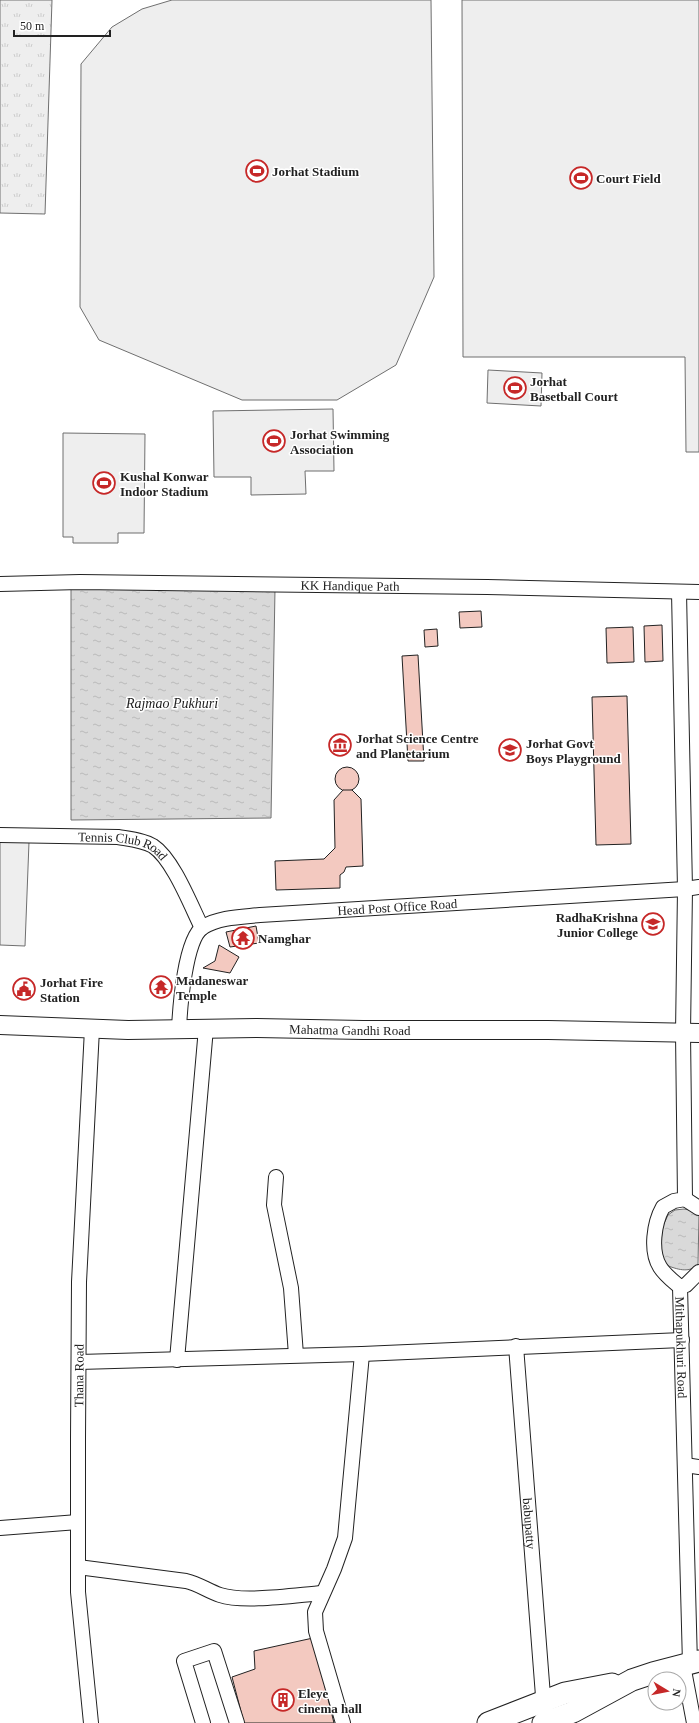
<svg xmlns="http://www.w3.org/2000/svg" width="699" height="1723" viewBox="0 0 699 1723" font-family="Georgia,serif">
  <defs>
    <pattern id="park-tufts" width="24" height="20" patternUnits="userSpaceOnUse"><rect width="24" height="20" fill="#eee"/><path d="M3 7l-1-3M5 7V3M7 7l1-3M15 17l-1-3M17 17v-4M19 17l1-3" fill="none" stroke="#ccc"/></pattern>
    <pattern id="water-ripples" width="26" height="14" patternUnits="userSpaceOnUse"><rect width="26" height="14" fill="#d9d9d9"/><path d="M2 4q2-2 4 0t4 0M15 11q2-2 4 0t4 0" fill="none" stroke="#bababa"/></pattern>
  </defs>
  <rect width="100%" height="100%" fill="#fff"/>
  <polygon fill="url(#park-tufts)" stroke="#6f6f6f" points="0,0 52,0 45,214 0,213"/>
  <g fill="#eee" stroke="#6f6f6f">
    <polygon points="172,0 431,0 434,277 396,365 337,400 242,400 99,340 80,307 81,64 112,27 142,9"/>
    <polygon points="462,0 699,0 699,452 686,452 685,357 463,357"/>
    <polygon points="488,370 542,373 541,406 487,403"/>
    <polygon points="333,409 334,471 305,471 306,494 251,495 251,477 214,477 213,411"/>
    <polygon points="63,433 145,434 144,533 118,533 118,543 73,543 73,537 63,537"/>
    <polygon points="0,841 29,842 25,946 0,945"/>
  </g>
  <g fill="url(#water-ripples)" stroke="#6f6f6f">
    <polygon points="71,585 275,589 271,818 71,820"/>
    <path d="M684 1209 694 1211 699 1214 698 1264C690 1274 676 1269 666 1265L661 1252V1230L668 1215 675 1210Z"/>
  </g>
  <g fill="#f3c9c0" stroke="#222">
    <polygon points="481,611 482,627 460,628 459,612"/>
    <polygon points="662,625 663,661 645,662 644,626"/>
    <polygon points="633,627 634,662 607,663 606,628"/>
    <polygon points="437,629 438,646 425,647 424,630"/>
    <polygon points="418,655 424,761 408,761 402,656"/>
    <polygon points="627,696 631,844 596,845 592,697"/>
    <circle cx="347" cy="779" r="12"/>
    <polygon points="343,790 352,790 361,799 363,866 346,867 344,872 340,875 340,888 276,890 275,861 324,859 335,848 334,800"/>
    <polygon points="256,926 259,943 230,947 226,932"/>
    <polygon points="219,945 239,957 230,973 203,968 215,961"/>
    <polygon points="313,1638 334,1723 244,1723 232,1677 255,1669 254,1651"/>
  </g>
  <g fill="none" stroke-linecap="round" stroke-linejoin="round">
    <g stroke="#222" stroke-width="16">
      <g id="minor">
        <path id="s1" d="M0 584 80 582 487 587 699 592"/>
        <path id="s2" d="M679 592 685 889 683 1033 685 1199 674 1201 663 1207C654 1223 650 1251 660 1267 665 1275 673 1281 680 1287L690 1664"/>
        <path id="s3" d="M0 835 118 837C130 839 143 840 153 846 173 859 191 906 202 928"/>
        <path id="s4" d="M179 1029C180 1007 185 939 203 927 220 917 241 917 260 915L685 889 699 887"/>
        <polyline points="276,1177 274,1205 291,1288 296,1355"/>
        <polyline points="685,1199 699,1208"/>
        <polyline points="680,1287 686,1285 699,1272"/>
        <path id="s5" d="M516 1346 544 1709"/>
        <polyline points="177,1360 206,1028"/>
        <polyline points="79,1362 362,1354 682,1340"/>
        <polyline points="685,1465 699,1467"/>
        <polyline points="0,1528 78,1522"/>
        <path d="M78 1567 186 1581C199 1584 208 1591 220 1595 244 1603 296 1595 322 1593"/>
        <polyline points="683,1665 694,1723"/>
        <path id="s6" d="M91 1723 78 1592V1438L79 1282 92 1029"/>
        <polyline points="203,1723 184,1661 214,1651 237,1723"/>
        <polyline points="343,1723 316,1631 315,1612 334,1569 345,1538 362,1354"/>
      </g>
    </g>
    <g stroke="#222" stroke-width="20">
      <g id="major">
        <path id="s7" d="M0 1025 128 1030 257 1028 363 1030H548L699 1033"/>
      </g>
    </g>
    <g stroke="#222" stroke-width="23">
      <g id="highway">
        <polyline points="488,1723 565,1693 612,1684"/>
        <polyline points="543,1723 573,1712 632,1680 653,1673 699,1661"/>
      </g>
    </g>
    <use href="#minor" stroke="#fff" stroke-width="14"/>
    <use href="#major" stroke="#fff" stroke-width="18"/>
    <use href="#highway" stroke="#fff" stroke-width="21"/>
  </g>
  <defs>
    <g id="stadium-ring" transform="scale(1.15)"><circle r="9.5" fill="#fff" stroke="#c62828" stroke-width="1.5"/><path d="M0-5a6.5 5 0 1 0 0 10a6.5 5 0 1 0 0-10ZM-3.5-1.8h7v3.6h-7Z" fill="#c62828"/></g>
    <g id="museum-ring" transform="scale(1.15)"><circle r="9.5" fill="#fff" stroke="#c62828" stroke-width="1.5"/><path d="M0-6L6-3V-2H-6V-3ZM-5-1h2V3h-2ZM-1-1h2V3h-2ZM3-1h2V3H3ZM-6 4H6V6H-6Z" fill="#c62828"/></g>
    <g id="school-ring" transform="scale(1.15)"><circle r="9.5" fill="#fff" stroke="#c62828" stroke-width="1.5"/><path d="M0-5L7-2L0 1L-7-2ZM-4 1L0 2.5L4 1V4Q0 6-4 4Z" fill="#c62828"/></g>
    <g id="university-ring" transform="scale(1.15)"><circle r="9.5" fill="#fff" stroke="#c62828" stroke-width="1.5"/><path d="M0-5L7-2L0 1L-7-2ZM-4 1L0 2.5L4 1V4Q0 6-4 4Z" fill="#c62828"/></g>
    <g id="temple-ring" transform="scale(1.15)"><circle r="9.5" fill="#fff" stroke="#c62828" stroke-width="1.5"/><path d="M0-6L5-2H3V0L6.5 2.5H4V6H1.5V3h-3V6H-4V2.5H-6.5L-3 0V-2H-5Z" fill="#c62828"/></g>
    <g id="civic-ring" transform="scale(1.15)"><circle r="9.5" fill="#fff" stroke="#c62828" stroke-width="1.5"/><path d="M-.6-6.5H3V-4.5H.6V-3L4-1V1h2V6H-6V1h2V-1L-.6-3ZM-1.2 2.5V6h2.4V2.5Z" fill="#c62828"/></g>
    <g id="building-ring" transform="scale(1.15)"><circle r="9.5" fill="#fff" stroke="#c62828" stroke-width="1.5"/><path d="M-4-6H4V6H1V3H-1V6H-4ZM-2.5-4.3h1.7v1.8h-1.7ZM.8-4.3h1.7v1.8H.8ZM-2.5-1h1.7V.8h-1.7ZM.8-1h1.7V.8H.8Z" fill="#c62828"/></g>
  </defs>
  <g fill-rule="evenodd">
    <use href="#stadium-ring" x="257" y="171"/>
    <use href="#stadium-ring" x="581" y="178"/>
    <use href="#stadium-ring" x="515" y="388"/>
    <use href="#stadium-ring" x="274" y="441"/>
    <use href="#stadium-ring" x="104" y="483"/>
    <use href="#museum-ring" x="340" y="745"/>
    <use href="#school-ring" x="510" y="750"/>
    <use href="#university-ring" x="653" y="924"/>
    <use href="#temple-ring" x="243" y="938"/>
    <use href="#temple-ring" x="161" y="987"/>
    <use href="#civic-ring" x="24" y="989"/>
    <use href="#building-ring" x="283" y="1700"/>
  </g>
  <g text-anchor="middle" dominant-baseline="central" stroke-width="3" stroke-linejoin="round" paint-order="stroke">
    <g font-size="13" font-weight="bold" fill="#222" stroke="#fff" text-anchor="start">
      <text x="272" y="171">Jorhat Stadium</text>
      <text x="596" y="178">Court Field</text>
      <text x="530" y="381">Jorhat<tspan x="530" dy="15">Basetball Court</tspan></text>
      <text x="290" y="434">Jorhat Swimming<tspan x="290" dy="15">Association</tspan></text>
      <text x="120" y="476">Kushal Konwar<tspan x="120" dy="15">Indoor Stadium</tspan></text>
      <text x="356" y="738">Jorhat Science Centre<tspan x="356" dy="15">and Planetarium</tspan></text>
      <text x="526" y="743">Jorhat Govt<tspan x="526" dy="15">Boys Playground</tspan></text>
      <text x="638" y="917" text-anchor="end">RadhaKrishna<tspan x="638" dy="15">Junior College</tspan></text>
      <text x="258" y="938">Namghar</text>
      <text x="176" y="980">Madaneswar<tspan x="176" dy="15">Temple</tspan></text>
      <text x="40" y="982">Jorhat Fire<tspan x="40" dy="15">Station</tspan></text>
      <text x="298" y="1693">Eleye<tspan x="298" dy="15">cinema hall</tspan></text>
    </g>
    <g font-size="13" fill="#222" stroke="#fff">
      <text stroke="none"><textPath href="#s1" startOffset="350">KK Handique Path</textPath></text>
      <text stroke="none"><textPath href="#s3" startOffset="125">Tennis Club Road</textPath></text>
      <text stroke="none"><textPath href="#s4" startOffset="303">Head Post Office Road</textPath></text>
      <text stroke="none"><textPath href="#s7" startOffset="350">Mahatma Gandhi Road</textPath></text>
      <text stroke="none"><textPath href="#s2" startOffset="782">Mithapukhuri Road</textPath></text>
      <text stroke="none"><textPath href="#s6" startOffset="348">Thana Road</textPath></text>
      <text stroke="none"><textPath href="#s5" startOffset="178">babupatty</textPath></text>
    </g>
    <g font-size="14" font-style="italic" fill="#222" stroke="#fff">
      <text x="172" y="703">Rajmao Pukhuri</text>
    </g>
  </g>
  <g transform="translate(667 1691) rotate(100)"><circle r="19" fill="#ffffff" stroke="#a7a7a7"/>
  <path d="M0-3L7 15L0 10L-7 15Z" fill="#c62828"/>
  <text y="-6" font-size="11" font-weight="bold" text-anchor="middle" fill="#222222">N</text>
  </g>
  <path d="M14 30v6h96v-6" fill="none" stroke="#222222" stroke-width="2"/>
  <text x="20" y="30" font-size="12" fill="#222222" stroke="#ffffff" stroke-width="3" paint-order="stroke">50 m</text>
</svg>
